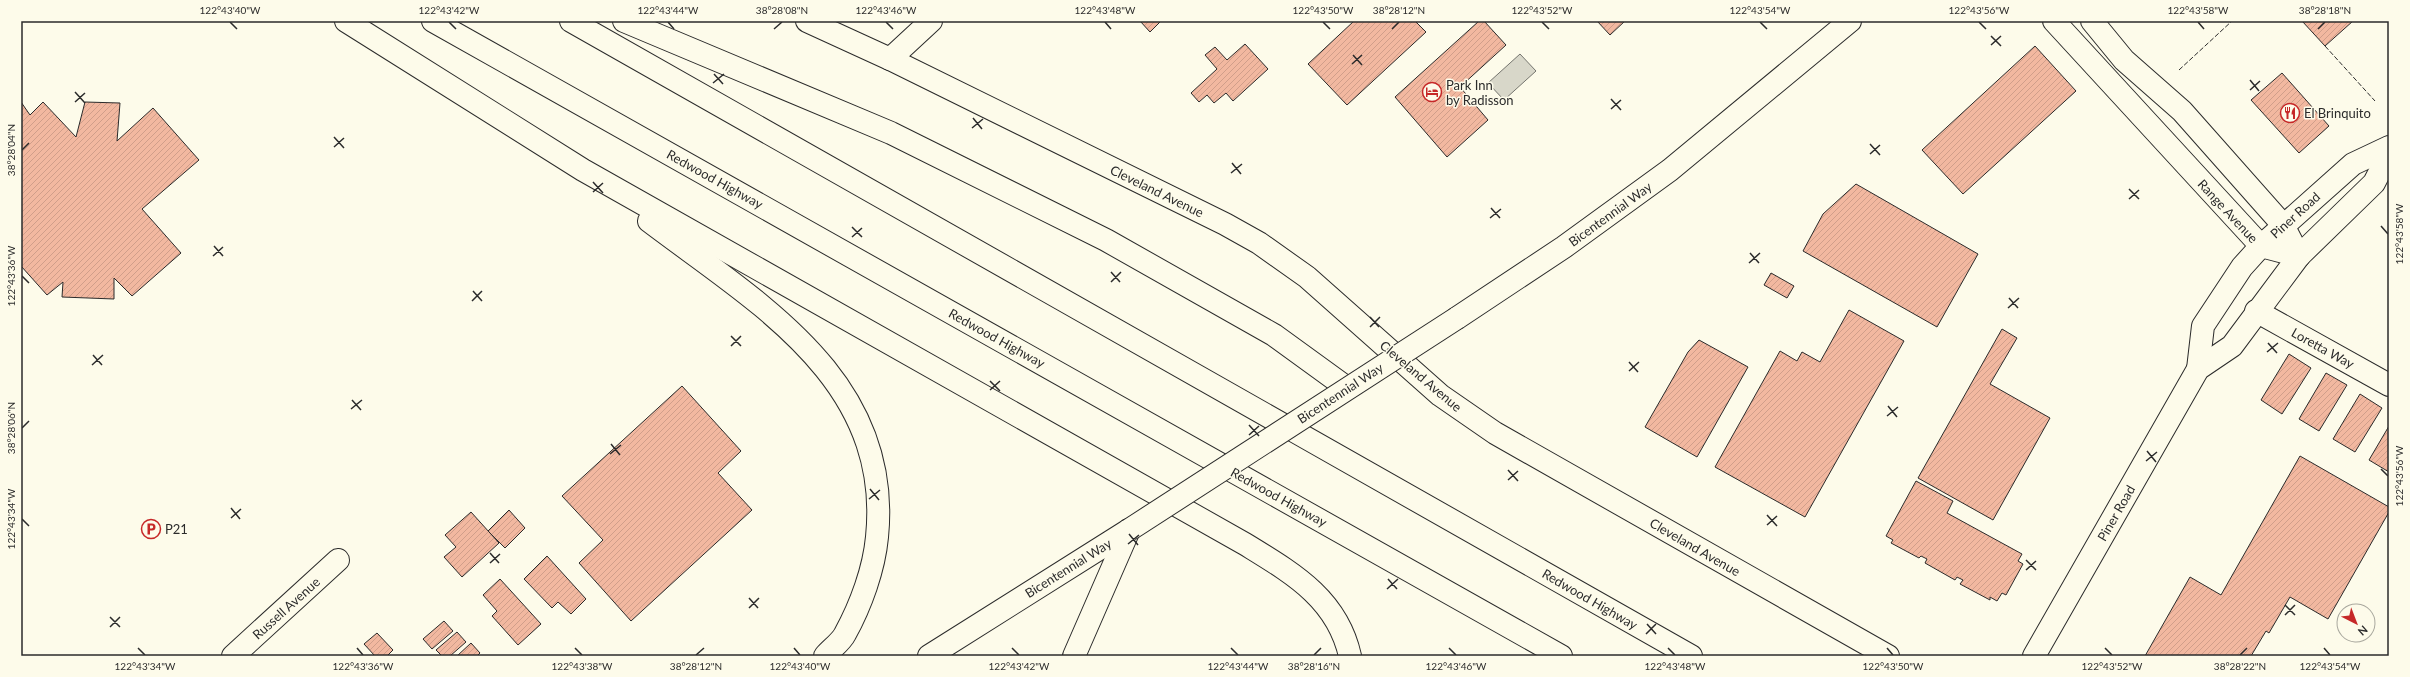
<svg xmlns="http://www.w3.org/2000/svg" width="2410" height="677" viewBox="0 0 2410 677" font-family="Lato,sans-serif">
  <defs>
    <pattern id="building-hatch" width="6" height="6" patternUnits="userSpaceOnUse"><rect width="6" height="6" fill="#f2b8a0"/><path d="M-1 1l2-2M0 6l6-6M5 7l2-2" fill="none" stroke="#d09e8a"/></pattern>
  </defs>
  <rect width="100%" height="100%" fill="#fdfbea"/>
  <polygon fill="#d8d7c9" stroke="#74746e" points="1520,54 1536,71 1504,100 1488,83"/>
  <g fill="url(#building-hatch)" stroke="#2b2b2b">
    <polygon points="1140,21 1161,21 1150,32"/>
    <polygon points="1354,21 1415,21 1426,32 1347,105 1308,64"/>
    <polygon points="1479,21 1484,21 1506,45 1460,87 1488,120 1447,157 1395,97"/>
    <polygon points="1597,21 1625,21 1610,35"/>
    <polygon points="2302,21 2353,21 2325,46"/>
    <polygon points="1245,44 1268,69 1233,101 1226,93 1214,103 1207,95 1199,102 1191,93 1217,69 1205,55 1215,47 1227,60"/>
    <polygon points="2035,46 2076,91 1963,194 1922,150"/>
    <polygon points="2282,73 2329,126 2299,153 2251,100"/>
    <polygon points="21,102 30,115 43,102 76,137 85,102 120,103 117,141 153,108 199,160 142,209 181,253 132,296 114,278 114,299 62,297 63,282 47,295 21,266"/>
    <polygon points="1856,184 1978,254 1937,327 1803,251 1823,214"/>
    <polygon points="1771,273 1794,286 1787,298 1764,285"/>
    <polygon points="1849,310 1904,341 1805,517 1715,467 1780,351 1797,361 1802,352 1820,362"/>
    <polygon points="2002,329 2017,338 1990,384 2050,418 1993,520 1918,478"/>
    <polygon points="1699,340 1748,367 1697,457 1645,427 1688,352"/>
    <polygon points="2289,354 2311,368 2282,414 2261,400"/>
    <polygon points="2326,373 2347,385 2319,431 2299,419"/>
    <polygon points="682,386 741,451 718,473 752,510 631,621 579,563 603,540 562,496"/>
    <polygon points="2360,394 2382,408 2355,452 2333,439"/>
    <polygon points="2389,426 2389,472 2369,460"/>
    <polygon points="2300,456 2389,507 2389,512 2328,619 2290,597 2269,633 2266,631 2251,656 2145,656 2190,577 2221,595"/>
    <polygon points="1916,481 1953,501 1947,513 2022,554 2018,561 2023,564 2006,595 2002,593 1997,601 1990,597 1990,600 1960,584 1963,580 1957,577 1955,580 1925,563 1927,559 1921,556 1919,558 1891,543 1893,540 1886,536"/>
    <polygon points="509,510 525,528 505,548 488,531"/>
    <polygon points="471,512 499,543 462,577 444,557 456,547 445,535"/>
    <polygon points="547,556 586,599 571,614 558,602 552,608 524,579"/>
    <polygon points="500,579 541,624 518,645 492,616 497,611 483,595"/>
    <polygon points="444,621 453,631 432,649 423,639"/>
    <polygon points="457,632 466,642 450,656 442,656 436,650"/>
    <polygon points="377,633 393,650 387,656 375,656 364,644"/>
    <polygon points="471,643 480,653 477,656 457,656"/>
  </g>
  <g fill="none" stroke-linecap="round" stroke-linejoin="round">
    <g stroke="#2b2b2b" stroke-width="24">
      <g id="minor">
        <polyline points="890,59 931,21"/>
        <polyline points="2256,311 2389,385"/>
        <polyline points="233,656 338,560"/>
      </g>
    </g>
    <g stroke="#2b2b2b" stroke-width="24">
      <g id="major">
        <polyline points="807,21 890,59 1225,224 1259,243 1307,277 1440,395 1495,433 1888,656"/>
        <polyline points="2054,21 2261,246 2299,256"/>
        <polyline points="2092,21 2124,60 2182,111 2283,225 2299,256"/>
        <polyline points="1457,318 1564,247 1670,170 1850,21"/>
        <polyline points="2198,369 2203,326 2242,267 2261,246 2353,164 2389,147"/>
        <polyline points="929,656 1129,530"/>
        <polyline points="2034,656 2198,369 2232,346 2299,256 2374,183 2389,154"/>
      </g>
    </g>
    <g stroke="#2b2b2b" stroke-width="24">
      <g id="highway">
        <path d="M346 21 583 170 1245 544C1292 573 1337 598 1350 656"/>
        <polyline points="433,21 1561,656"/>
        <polyline points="571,21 1691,656"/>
        <polyline points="624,21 891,133 1106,240 1274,335 1347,388"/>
        <path d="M649 221C757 303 893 379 877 537 874 569 861 605 845 634 841 642 831 649 825 656"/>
        <polyline points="1074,656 1129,530"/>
      </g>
    </g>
    <use href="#minor" stroke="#fdfbea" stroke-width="22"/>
    <use href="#major" stroke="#fdfbea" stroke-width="22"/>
    <use href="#highway" stroke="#fdfbea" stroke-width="22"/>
    <g stroke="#2b2b2b" stroke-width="24" stroke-linecap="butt">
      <polyline id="major-bridge" points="1129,530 1457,318"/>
    </g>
    <use href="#major-bridge" stroke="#fdfbea" stroke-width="22"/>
    <g stroke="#2b2b2b" stroke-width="1" stroke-dasharray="5 2" stroke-linecap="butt">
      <polyline points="2325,46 2375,101"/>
      <polyline points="2179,70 2232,21"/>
    </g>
  </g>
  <path fill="none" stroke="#2b2b2b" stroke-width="1.5" d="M230 22 237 29M449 22 456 29M668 22 674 29M886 22 893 29M1105 22 1111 29M1323 22 1330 29M1542 22 1549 29M1760 22 1767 29M1979 22 1986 29M2198 22 2204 29M774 29 782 22M1392 29 1399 22M2318 29 2325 22M1991 36 2001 46M1991 45 2001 36M1353 55 1362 65M1352 64 1362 55M714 74 723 84M2250 80 2259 91M713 83 724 74M2250 90 2260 81M75 92 85 103M1611 99 1621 110M75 102 85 93M1611 109 1621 100M973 118 982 129M972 128 983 119M334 137 344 148M1870 144 1880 155M334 147 344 138M22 150 29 143M1870 154 1880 145M1232 163 1241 174M1231 173 1242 164M593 182 603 193M2129 189 2139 199M593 192 603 183M2129 199 2139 190M1491 208 1500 218M1490 218 1501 209M2381 226 2388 234M852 227 862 237M852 237 862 228M214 246 223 256M1750 253 1759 263M213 256 223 247M1749 263 1760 253M1111 272 1120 282M22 276 29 283M1111 282 1121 272M473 291 482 301M2009 298 2018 308M472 301 482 291M2008 308 2019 298M1370 317 1379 327M1370 327 1380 317M731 336 741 346M2268 343 2277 353M731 346 741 336M2267 352 2278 343M93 355 102 365M1629 362 1638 372M92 365 103 355M1629 371 1639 362M990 381 1000 391M990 390 1000 381M352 400 361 410M1888 406 1897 417M351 409 362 400M1887 416 1898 407M1249 425 1259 436M22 428 29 421M1249 435 1259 426M611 444 620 455M2147 451 2156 462M610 454 621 445M2146 461 2157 452M2381 469 2388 476M1508 470 1518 481M1508 480 1518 471M870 489 879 500M869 499 880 490M231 508 240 519M1767 515 1777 526M231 518 241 509M22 519 29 526M1767 525 1777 516M1129 534 1138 545M1128 544 1139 535M490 553 499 563M2026 560 2036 570M490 563 500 554M2026 570 2036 561M1388 579 1397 589M1387 589 1398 579M749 598 758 608M2285 605 2295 615M749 608 759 598M2285 615 2295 605M110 617 120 627M1647 624 1656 634M110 627 120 617M1646 634 1656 624M138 648 145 655M357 648 363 655M575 648 582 655M794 648 800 655M1012 648 1019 655M1231 648 1238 655M1449 648 1456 655M1668 648 1675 655M1887 648 1893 655M2105 648 2112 655M2324 648 2330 655M696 655 704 648M1314 655 1321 648M2240 655 2247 648"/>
  <defs>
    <g id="hotel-ring" transform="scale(1)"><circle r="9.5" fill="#fdfbea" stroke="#c62828" stroke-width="1.5"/><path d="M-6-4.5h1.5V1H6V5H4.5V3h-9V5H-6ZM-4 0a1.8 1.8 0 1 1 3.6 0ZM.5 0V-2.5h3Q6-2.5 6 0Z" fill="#c62828"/></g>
    <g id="restaurant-ring" transform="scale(1)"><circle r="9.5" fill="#fdfbea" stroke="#c62828" stroke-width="1.5"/><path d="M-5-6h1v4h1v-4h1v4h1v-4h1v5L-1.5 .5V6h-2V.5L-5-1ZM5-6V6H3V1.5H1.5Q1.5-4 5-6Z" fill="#c62828"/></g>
    <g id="parking-ring" transform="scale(1)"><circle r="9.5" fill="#fdfbea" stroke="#c62828" stroke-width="1.5"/><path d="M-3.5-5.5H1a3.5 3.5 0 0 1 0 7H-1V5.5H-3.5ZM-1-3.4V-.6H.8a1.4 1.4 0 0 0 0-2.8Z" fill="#c62828"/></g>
  </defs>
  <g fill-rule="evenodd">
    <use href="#hotel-ring" x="1432" y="92"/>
    <use href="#restaurant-ring" x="2290" y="113"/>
    <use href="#parking-ring" x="151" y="529"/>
  </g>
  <g text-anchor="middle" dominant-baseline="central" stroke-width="3" stroke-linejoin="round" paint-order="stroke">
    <g font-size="13" fill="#2b2b2b" stroke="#fdfbea" text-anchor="start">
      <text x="1446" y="85">Park Inn<tspan x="1446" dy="15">by Radisson</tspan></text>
      <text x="2304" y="113">El Brinquito</text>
      <text x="165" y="529">P21</text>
    </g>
    <g font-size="13" fill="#2b2b2b" stroke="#fdfbea">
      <text transform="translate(715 179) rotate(29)">Redwood Highway</text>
      <text transform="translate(1157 191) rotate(26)">Cleveland Avenue</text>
      <text transform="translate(2228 211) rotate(47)">Range Avenue</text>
      <text transform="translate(1610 214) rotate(-36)">Bicentennial Way</text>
      <text transform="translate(2295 215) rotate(-42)">Piner Road</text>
      <text transform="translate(997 338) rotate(29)">Redwood Highway</text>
      <text transform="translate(2323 348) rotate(29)">Loretta Way</text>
      <text transform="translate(1421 376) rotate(40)">Cleveland Avenue</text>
      <text transform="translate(1340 393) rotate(-33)">Bicentennial Way</text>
      <text transform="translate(1279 497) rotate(29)">Redwood Highway</text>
      <text transform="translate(2116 513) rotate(-60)">Piner Road</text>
      <text transform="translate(1695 547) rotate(30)">Cleveland Avenue</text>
      <text transform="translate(1068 568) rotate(-32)">Bicentennial Way</text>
      <text transform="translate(1590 599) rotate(30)">Redwood Highway</text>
      <text transform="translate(286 608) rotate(-42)">Russell Avenue</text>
    </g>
  </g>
  <rect width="2410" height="677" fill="none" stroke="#fdfbea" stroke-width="44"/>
  <g transform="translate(2356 623) rotate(138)"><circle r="19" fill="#fdfbea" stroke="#a9a89e"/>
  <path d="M0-3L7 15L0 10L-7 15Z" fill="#c62828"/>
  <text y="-6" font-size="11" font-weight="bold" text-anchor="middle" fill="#2b2b2b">N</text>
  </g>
  <rect x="22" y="22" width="2366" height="633" fill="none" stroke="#2b2b2b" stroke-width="1.5"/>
  <g font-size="10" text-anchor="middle" fill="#2b2b2b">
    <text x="230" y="14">122°43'40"W</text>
    <text x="449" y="14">122°43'42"W</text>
    <text x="668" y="14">122°43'44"W</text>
    <text x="782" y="14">38°28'08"N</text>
    <text x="886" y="14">122°43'46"W</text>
    <text x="1105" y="14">122°43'48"W</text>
    <text x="1323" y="14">122°43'50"W</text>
    <text x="1399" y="14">38°28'12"N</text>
    <text x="1542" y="14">122°43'52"W</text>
    <text x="1760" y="14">122°43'54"W</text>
    <text x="1979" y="14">122°43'56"W</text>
    <text x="2198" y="14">122°43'58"W</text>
    <text x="2325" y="14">38°28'18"N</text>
    <text transform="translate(11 150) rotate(-90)" y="4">38°28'04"N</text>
    <text transform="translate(2399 234) rotate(-90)" y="4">122°43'58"W</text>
    <text transform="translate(11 276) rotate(-90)" y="4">122°43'36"W</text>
    <text transform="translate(11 428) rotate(-90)" y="4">38°28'06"N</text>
    <text transform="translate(2399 476) rotate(-90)" y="4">122°43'56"W</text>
    <text transform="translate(11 519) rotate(-90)" y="4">122°43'34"W</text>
    <text x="145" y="670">122°43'34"W</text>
    <text x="363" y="670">122°43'36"W</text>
    <text x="582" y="670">122°43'38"W</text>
    <text x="696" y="670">38°28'12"N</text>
    <text x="800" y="670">122°43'40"W</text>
    <text x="1019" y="670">122°43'42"W</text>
    <text x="1238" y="670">122°43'44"W</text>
    <text x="1314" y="670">38°28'16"N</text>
    <text x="1456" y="670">122°43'46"W</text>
    <text x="1675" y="670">122°43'48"W</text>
    <text x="1893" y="670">122°43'50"W</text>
    <text x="2112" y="670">122°43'52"W</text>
    <text x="2240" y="670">38°28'22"N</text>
    <text x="2330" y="670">122°43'54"W</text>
  </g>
</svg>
